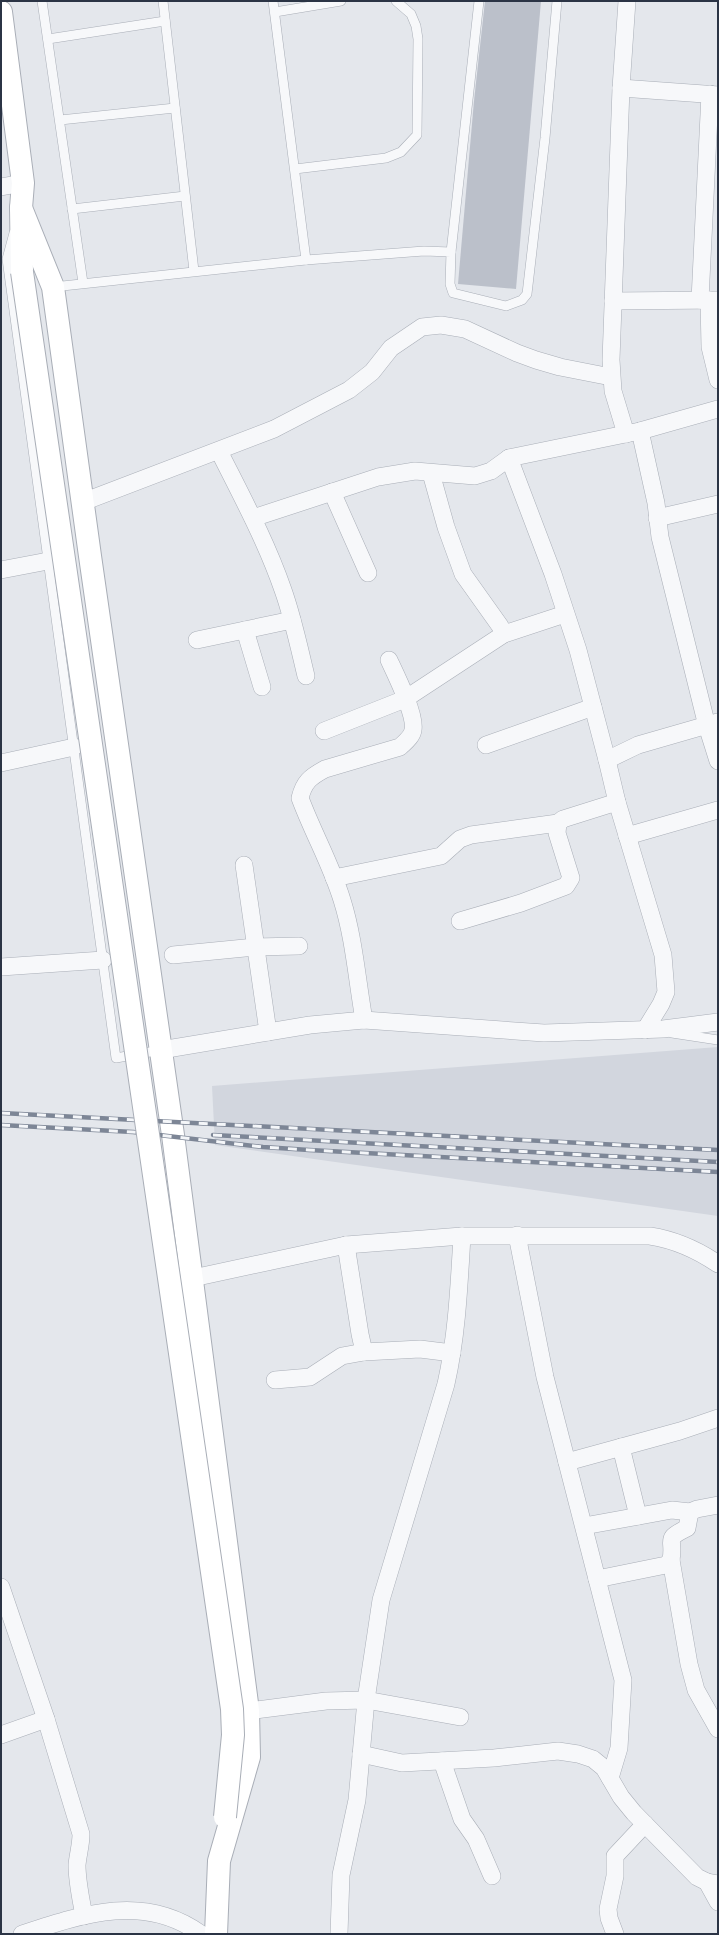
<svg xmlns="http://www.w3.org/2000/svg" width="719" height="1935" viewBox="0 0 719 1935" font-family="'Space Grotesk',sans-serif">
  <rect width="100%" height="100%" fill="#e4e7ec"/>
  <polygon fill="#d2d6de" points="718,1047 718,1216 215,1145 212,1086"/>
  <polygon fill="#bbc0ca" points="485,1 541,1 516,289 458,284 474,101"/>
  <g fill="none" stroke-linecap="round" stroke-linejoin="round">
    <g stroke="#a9aeb7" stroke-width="10">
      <g id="lane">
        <polyline points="42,1 83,283"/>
        <polyline points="163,1 194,271"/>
        <polyline points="273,1 306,260"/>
        <polyline points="275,12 341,1"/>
        <polyline points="48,39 165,21"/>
        <polyline points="60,120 175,108"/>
        <polyline points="295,169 386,158 401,152 417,135 418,39 416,26 411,14 396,1"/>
        <polyline points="72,209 185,196"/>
        <polyline points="14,233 7,259 116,1058 161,1050"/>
        <polyline points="451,252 479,1"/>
        <polyline points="53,287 306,260 424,251 451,252 450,284 453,293 506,306 522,300 527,294 545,138 557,1"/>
        <polyline points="672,1033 718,1040"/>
      </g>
    </g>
    <g stroke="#a9aeb7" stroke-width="18">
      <g id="street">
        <polyline points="621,88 718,95"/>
        <polyline points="1,187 23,183"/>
        <polyline points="700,300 710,94"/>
        <polyline points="709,300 710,347 718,380"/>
        <polyline points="613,301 718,300"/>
        <polyline points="640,431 656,503 660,537 707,726 718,761"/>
        <polyline points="626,434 613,391 611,360 621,88 627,1"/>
        <path d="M219 451C242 497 266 541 283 590 293 618 299 647 306 676"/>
        <polyline points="509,458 553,574 578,650 607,760"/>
        <polyline points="332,492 368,573"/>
        <polyline points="83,502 274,429 349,390 372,372 391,348 422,327 441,325 465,329 517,353 536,360 560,367 611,377"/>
        <polyline points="253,518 378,477 415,471 475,476 491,471 509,458 640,431 718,409"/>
        <polyline points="657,518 718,504"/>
        <polyline points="1,570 48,561"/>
        <polyline points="245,630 262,687"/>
        <polyline points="504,634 565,614"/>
        <polyline points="197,640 292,620"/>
        <polyline points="324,731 405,699 504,634 500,626 463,574 446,527 431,473"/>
        <polyline points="486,745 593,707"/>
        <polyline points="1,763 74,747"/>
        <polyline points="627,836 718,810"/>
        <polyline points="244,865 268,1032"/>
        <polyline points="334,878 441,856 460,839 471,835 558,823"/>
        <polyline points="460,921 521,903 566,886 571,878 557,833 558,823 563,819 617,802"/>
        <polyline points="173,955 255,947 299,946"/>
        <polyline points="1,967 103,960"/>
        <path d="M364 1020C357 980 354 938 342 900 331 864 313 833 300 798 304 782 310 777 325 769L400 747C405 742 412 737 413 730 416 715 396 675 389 660"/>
        <polyline points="645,1030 661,1004 666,992 663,955 617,802 607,760 638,745 718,722"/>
        <polyline points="161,1050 310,1025 364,1020 544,1033 663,1029 718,1022"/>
        <polyline points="517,1235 545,1377 623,1680 619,1748 610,1778"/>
        <polyline points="346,1245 360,1334 364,1352 420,1349 452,1353"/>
        <path d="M193 1278 346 1245 462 1236H650C676 1240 696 1249 718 1264"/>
        <polyline points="275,1380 310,1377 342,1356 364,1352"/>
        <polyline points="621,1447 638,1516"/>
        <polyline points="567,1462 680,1431 718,1418"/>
        <polyline points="584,1526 672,1510 690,1512"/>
        <polyline points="671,1560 689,1664 696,1690 718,1729"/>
        <path d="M597 1579 666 1565 671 1560C675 1538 663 1540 687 1528L690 1512 697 1509 718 1505"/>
        <path d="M1 1587 46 1719 81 1834C81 1845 78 1854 77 1865 77 1882 81 1899 84 1916"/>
        <polyline points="248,1711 326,1701 366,1700 460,1717"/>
        <polyline points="1,1735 46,1719"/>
        <polyline points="361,1754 402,1763 494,1758 558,1751 578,1754 593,1759 604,1768 621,1797 634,1813 697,1877 707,1882 718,1884"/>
        <polyline points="442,1761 462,1819 476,1839 492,1876"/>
        <polyline points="707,1882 718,1902"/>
        <path d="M22 1934C83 1914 144 1893 201 1934"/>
        <path d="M339 1934 341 1875 357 1800 366 1700 381 1600 446 1384C457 1335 459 1286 462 1236"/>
        <polyline points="615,1934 609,1918 608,1909 615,1876 615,1856 645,1824"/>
      </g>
    </g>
    <g stroke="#a9aeb7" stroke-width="24">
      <g id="secondary">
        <polyline points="1,12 23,183 21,208 22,272"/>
        <polyline points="21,208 53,287 90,556 173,1135 248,1711 249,1757 219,1861 216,1934"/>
      </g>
    </g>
    <use href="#lane" stroke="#f7f8fa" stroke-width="9"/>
    <use href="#street" stroke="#f7f8fa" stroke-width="17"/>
    <use href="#secondary" stroke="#fff" stroke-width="22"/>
    <g stroke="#7d8696" stroke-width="4.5">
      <g id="rail">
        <polyline points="1,1113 718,1150"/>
        <polyline points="1,1125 133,1132 263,1147 309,1150 718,1172"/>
        <polyline points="213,1135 718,1162"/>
      </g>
    </g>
    <use href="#rail" stroke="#f4f6f9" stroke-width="3" stroke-dasharray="9" stroke-linecap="butt"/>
    <g stroke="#a9aeb7" stroke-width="24" stroke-linecap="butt">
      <polyline id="secondary-bridge" points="22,272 232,1709 233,1735 225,1817"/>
    </g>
    <use href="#secondary-bridge" stroke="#fff" stroke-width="22"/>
  </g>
  <rect width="719" height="1935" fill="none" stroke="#2b3445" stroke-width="4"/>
</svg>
